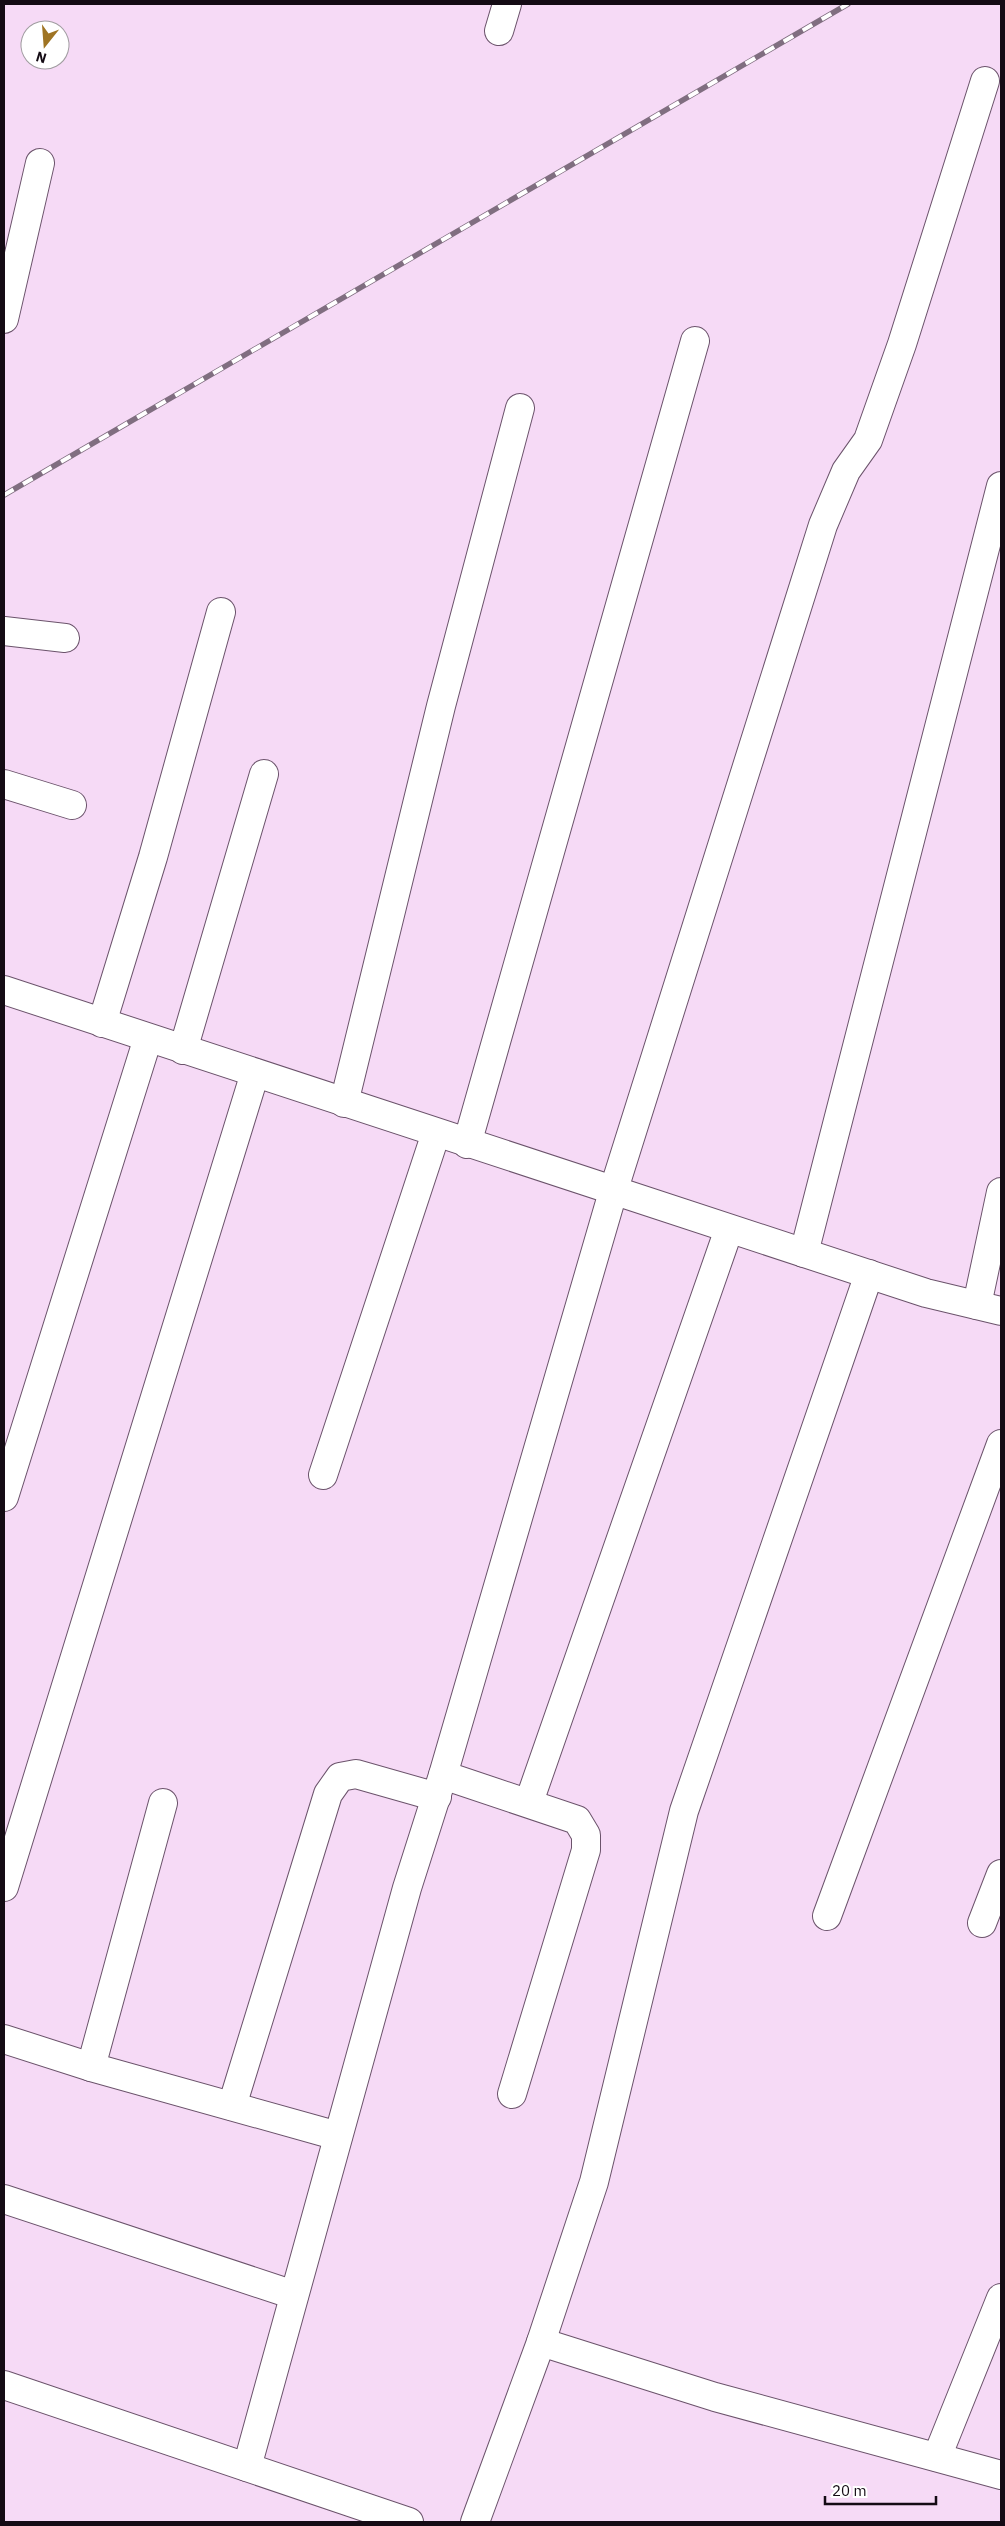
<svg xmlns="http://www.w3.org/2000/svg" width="1005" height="2526" viewBox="0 0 1005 2526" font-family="'IBM Plex Sans',sans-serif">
  <rect width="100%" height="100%" fill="#f6daf6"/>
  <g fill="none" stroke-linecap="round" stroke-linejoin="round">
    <g stroke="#6b536b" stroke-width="30">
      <g id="minor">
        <polyline points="499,31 507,4"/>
        <polyline points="4,319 40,163"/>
        <polyline points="4,631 65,638"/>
        <polyline points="4,784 72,805"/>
        <polyline points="4,990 926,1293 1001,1311"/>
        <polyline points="102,1023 153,857 221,612"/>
        <polyline points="183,1050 264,774"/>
        <polyline points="344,1103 441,706 520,408"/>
        <polyline points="467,1144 695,341"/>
        <polyline points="804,1253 1001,486"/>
        <polyline points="977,1305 1001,1192"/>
        <polyline points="323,1475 436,1133"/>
        <polyline points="4,1497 148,1038"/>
        <polyline points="443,1775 577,1820 586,1835 586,1850 512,2094"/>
        <polyline points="529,1802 729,1229"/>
        <polyline points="4,1887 255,1073"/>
        <polyline points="827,1916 1001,1444"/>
        <polyline points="982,1923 1001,1874"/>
        <polyline points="4,2039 91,2067 338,2136"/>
        <polyline points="91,2067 163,1803"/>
        <polyline points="232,2106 328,1794 340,1777 356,1774 437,1797"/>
        <polyline points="4,2199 294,2295"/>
        <polyline points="541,2342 715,2397 1001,2475"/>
        <polyline points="4,2385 409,2522"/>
        <polyline points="937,2457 1001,2298"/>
        <polyline points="247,2467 407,1888 443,1775 613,1192 823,525 846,471 868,440 902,344 985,81"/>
        <polyline points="475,2522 541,2342 594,2182 684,1811 869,1274"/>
      </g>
    </g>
    <use href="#minor" stroke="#fff" stroke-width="28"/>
    <g stroke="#806e80" stroke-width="5.5">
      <polyline id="rail" points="4,495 848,4"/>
    </g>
    <use href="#rail" stroke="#fff" stroke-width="4" stroke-dasharray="11" stroke-linecap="butt"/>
  </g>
  <rect width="1005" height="2526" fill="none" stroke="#140b14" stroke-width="10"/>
  <g transform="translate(45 45) rotate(197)"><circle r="24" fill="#ffffff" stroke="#a19da1"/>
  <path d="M0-4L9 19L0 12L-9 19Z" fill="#9f7423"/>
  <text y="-8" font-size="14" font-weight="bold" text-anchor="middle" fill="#140b14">N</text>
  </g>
  <path d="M825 2496v8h111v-8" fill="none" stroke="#140b14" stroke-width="2.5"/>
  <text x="832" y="2496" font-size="15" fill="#140b14" stroke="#ffffff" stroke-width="4" paint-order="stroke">20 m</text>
</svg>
